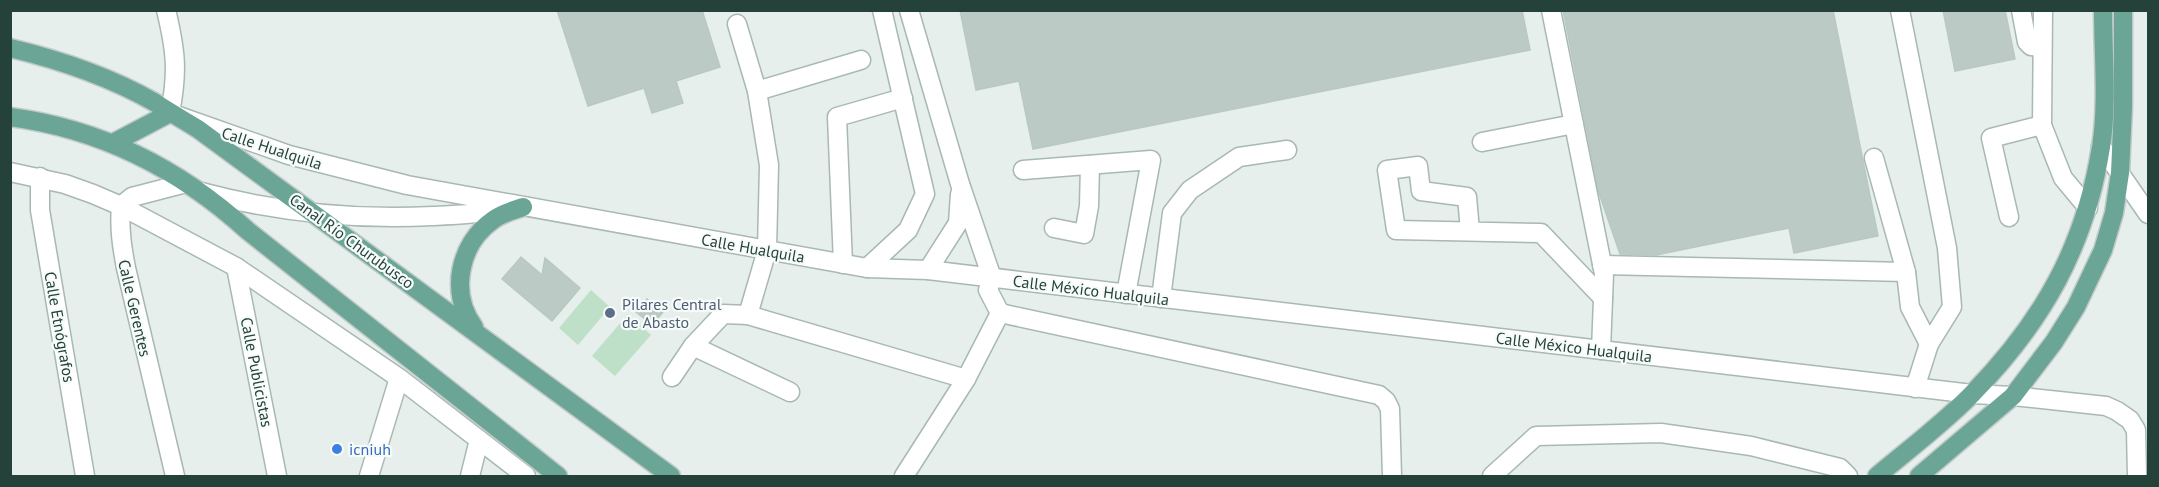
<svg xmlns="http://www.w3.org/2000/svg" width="2159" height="487" viewBox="0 0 2159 487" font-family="'PT Sans',sans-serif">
  <rect width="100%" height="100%" fill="#e6efeb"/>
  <g fill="#bfe0c8">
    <polygon points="591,290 610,307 578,345 559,328"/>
    <polygon points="628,314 651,335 615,376 592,356"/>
  </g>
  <g fill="#bbcac4" stroke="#b8c9c2" stroke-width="1.5">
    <polygon points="557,10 702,10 720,67 676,81 683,103 652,113 644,88 588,106"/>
    <polygon points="960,10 1522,10 1530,50 1033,149 1019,81 976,90"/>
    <polygon points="1563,10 1833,10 1878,236 1794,253 1789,228 1656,255 1620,254 1599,193"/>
    <polygon points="1943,10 2005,10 2015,59 1955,71"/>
    <polygon points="521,257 542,275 545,258 580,288 552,321 502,279"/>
    <polygon points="647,299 663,312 652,325 636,312"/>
  </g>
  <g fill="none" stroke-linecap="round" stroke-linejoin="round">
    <g stroke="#a8b8b2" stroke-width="21">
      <g id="minor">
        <path d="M166 10C176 51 178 72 170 113L289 155 407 185 867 268 928 270 1972 394 2013 396 2106 406 2117 411 2130 420 2136 430 2137 476"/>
        <polyline points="909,10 960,184 992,278 988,290 1000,313"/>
        <polyline points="1551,10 1604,274 1601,350"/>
        <polyline points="1900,10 1947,248 1952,307 1929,344 1915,388"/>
        <polyline points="2021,10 2027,42 2031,46 2042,47"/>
        <polyline points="2043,10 2042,125 2063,178 2088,208"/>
        <polyline points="757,91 861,60"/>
        <polyline points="1482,142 1574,124"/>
        <polyline points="2101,146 2148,214"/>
        <polyline points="1023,170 1151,160 1126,294"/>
        <polyline points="10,172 65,184 93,194 121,206 236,267 399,378 526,476"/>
        <polyline points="40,177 40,210 85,476"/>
        <path d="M201 192C276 212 355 220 433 216 457 215 482 214 505 209"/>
        <polyline points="2009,217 1991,138 2042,125"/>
        <polyline points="1054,228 1084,234 1089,206 1090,165"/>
        <polyline points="1470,231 1467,197 1421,191 1418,166 1387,170 1396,230 1541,233 1603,298"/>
        <polyline points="843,264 837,117 903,98"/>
        <polyline points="1602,265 1906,272 1874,158"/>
        <polyline points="236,267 277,476"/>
        <polyline points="867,268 908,230 925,194 882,10"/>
        <polyline points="928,270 958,223 960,194"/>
        <polyline points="1906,272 1910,307 1929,344"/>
        <polyline points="1161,298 1172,213 1190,190 1239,157 1287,150"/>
        <polyline points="1000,313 1379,395 1386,401 1390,409 1392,476"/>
        <polyline points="748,315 966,379"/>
        <polyline points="693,346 790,392"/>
        <polyline points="672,377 693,346 723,314 748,315 767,250 769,165 757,91 737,24"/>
        <path d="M175 476 126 268C122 247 119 228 121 206L132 197 186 183"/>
        <polyline points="369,476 399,378"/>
        <polyline points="470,476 479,440"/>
        <polyline points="904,476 966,379 1000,313"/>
        <polyline points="1492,476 1536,436 1661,433 1751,446 1840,468 1848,476"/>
      </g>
    </g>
    <g stroke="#c2cac8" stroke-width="21">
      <g id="major">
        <path d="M10 48C60 60 110 77 154 102 168 111 183 120 198 129L671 476"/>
        <path d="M10 117C101 129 181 170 248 231L558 476"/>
        <polyline points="113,143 170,113"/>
        <path d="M474 327C449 293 459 244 493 220 502 213 512 211 523 207"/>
        <path d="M1877 476C1909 449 1944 423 1973 393 2043 321 2085 247 2101 147 2108 104 2103 54 2103 10"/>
        <polyline points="1919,476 2013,396 2054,342 2076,307 2103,250 2114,213 2120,173 2123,107 2123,10"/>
      </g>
    </g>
    <use href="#minor" stroke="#fff" stroke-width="18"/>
    <use href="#major" stroke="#6aa596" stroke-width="18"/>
  </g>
  <circle fill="#5c6f8a" stroke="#f7fbf9" stroke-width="2" cx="610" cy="313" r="6"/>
  <circle fill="#3f7fe0" stroke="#f7fbf9" stroke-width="2" cx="337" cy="449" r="6"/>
  <g text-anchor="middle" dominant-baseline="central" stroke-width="4.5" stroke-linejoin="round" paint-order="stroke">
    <g font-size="16" fill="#24423a" stroke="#f7fbf9">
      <text transform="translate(272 148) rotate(18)">Calle Hualquila</text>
      <text transform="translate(352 241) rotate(36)">Canal Río Churubusco</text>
      <text transform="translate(753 248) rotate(10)">Calle Hualquila</text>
      <text transform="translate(1091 290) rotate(7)">Calle México Hualquila</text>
      <text transform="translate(135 308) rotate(77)">Calle Gerentes</text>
      <text transform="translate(60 327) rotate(80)">Calle Etnógrafos</text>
      <text transform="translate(1574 347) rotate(7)">Calle México Hualquila</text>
      <text transform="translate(257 372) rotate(79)">Calle Publicistas</text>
    </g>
    <g font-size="16" fill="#4e5e75" stroke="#f7fbf9" text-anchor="start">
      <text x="622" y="304">Pilares Central<tspan x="622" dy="18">de Abasto</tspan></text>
    </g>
    <g font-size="16" fill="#366cbe" stroke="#f7fbf9" text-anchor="start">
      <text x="349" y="449">icniuh</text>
    </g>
  </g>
  <rect width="2159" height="487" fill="none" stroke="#24423a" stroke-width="24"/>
</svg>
